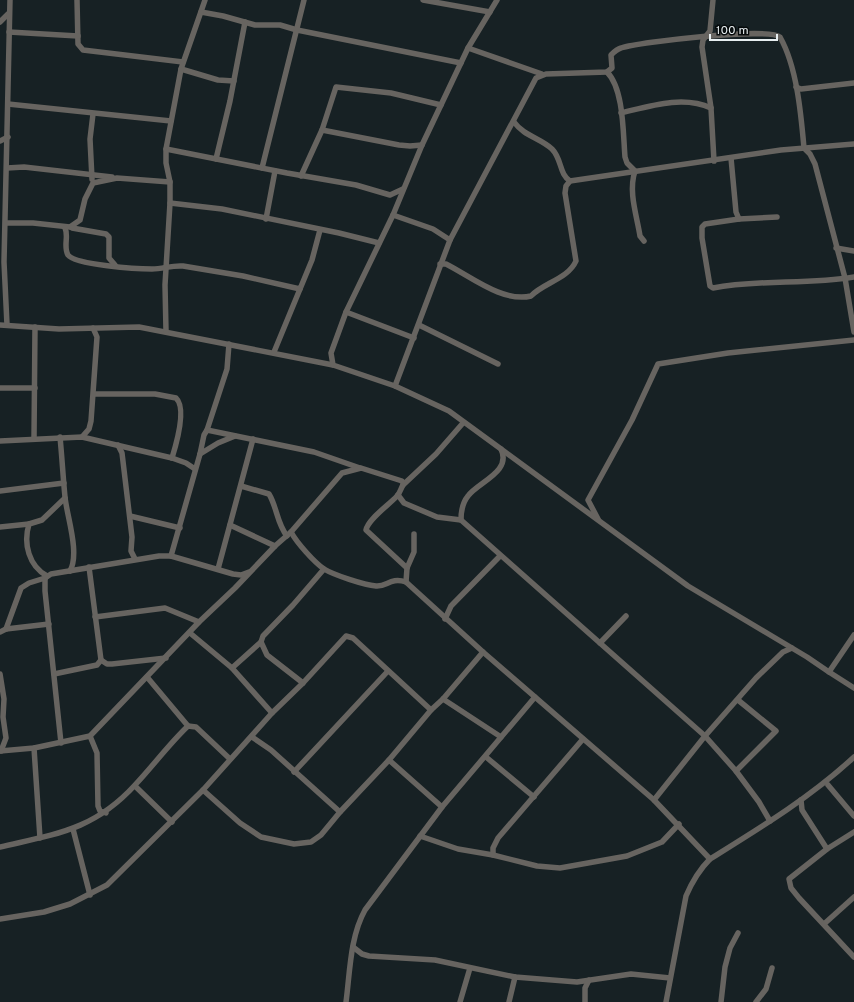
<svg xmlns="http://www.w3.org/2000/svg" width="854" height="1002" viewBox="0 0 854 1002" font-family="Overpass,sans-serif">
  <rect width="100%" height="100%" fill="#172124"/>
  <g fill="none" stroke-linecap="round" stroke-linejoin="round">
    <g stroke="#676460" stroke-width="5.5">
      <polyline points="77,0 78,44 83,50 183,62"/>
      <polyline points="423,0 490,12"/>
      <polyline points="713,0 710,31 703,40 702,47 711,108 714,161"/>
      <polyline points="201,12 223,16 255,25 280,25 297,30 461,63"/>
      <polyline points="0,22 8,14"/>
      <polyline points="9,32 78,36"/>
      <polyline points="468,48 542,74"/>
      <polyline points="181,69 218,80 234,81"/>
      <path d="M607 72C624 89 623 134 625 157L627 163 635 171C628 192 637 216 640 236L644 241"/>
      <polyline points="796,87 801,89 854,83"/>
      <polyline points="8,104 171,121"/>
      <path d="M621 113C650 106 683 95 711 108"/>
      <path d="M514 122C524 136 540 138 552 149 562 159 559 174 570 181"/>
      <polyline points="322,130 399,145 410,146 422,145"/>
      <polyline points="0,141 8,137"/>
      <polyline points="166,149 287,173 356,185 390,195 403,189"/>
      <polyline points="731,158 736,212 739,219"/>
      <polyline points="216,159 230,101 245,22"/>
      <polyline points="7,168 24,167 112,177"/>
      <polyline points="262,168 304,0"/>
      <polyline points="301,176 322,130 336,87 391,93 441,105"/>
      <polyline points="92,179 90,139 93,114"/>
      <polyline points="170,203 222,209 339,233 379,243"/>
      <polyline points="393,215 433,229 450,240"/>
      <path d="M777 217 739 219 705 224 702 227V238L710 286 713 288C760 279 807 285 854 277"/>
      <polyline points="266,219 275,171"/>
      <polyline points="6,223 33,223 70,227 80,220 85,199 93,183 117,178 170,182"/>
      <path d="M65 228C69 236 63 247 68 255 75 265 138 269 152 269 163 269 172 265 183 266L243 276 300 289 312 260 320 230"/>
      <polyline points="72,228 106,234 109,237 109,258 115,265"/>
      <polyline points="836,248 854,251"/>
      <path d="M440 264H446C470 276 503 303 531 296 543 283 568 279 576 261L565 193 566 186 570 181 781 150 854 144"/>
      <polyline points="346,312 414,338"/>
      <polyline points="0,325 59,329 139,327 333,365"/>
      <polyline points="7,325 4,262 10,0"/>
      <polyline points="419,325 498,364"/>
      <polyline points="166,331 165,285 170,203 170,182 166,163 166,149 181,69 205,0"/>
      <polyline points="274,352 300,289"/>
      <path d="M395 386 450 240 536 78 546 74 607 72 612 68 611 55C614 52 617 49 621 48 640 42 768 27 780 37 797 67 801 114 804 148L810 154 815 164 845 278 854 332"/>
      <polyline points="0,388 35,388"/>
      <path d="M94 394H155L176 398C187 408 176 445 172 458"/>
      <polyline points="207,430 314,452 360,468"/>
      <path d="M60 437C62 457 63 477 65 497 67 517 80 553 70 571"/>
      <polyline points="82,437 89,429 91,421 97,337 93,328"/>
      <polyline points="34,439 35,327"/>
      <polyline points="0,441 82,437 172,458 186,463 195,469"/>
      <polyline points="118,445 122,453 132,537 131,551 135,559"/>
      <polyline points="501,449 688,586 807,657 829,672"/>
      <polyline points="200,454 218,443 235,436"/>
      <polyline points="403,485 436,454 463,423"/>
      <path d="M241 486 269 494C277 507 277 524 287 536"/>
      <polyline points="0,491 64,483"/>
      <polyline points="398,495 404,503 437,517 461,520 705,736 736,771 759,802 770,821"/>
      <polyline points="130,516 180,528"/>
      <polyline points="598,519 588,500 632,420 658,364 728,353 854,340"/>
      <path d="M461 520C461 512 463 502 468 496 478 482 512 472 501 449L449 411 395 386 333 365 331 353 346 312 393 215 422 145 468 48 497 0"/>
      <polyline points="230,525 275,546"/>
      <polyline points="0,527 29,524"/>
      <path d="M291 532C297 543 314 562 324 569 334 575 364 585 376 586 387 587 390 577 406 582L483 652 654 800 710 859"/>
      <polyline points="171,556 200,454 204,435 207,430 227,369 229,344"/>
      <polyline points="218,569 253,439"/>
      <path d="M47 576C29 566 23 544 29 524L42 520 65 498"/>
      <polyline points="406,582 407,568 414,552 414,534"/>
      <polyline points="95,617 165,608 199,622"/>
      <polyline points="445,619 451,606 500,556"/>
      <polyline points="6,629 21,588 29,583 45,578"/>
      <polyline points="0,632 6,629 49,624"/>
      <polyline points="190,633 232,668 272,713"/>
      <polyline points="854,635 829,672 854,688"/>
      <polyline points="600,643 626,616"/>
      <polyline points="101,660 107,664 112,664 166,658"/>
      <polyline points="232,668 261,642"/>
      <polyline points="0,674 4,699 3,717 6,738 1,751"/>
      <polyline points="54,674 97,665 101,660 89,567"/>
      <polyline points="147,677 188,726"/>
      <polyline points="303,683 267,655 261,642 263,636 293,605 324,569"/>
      <polyline points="443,699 501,737"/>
      <polyline points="90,736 97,753 98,806 100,811 106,813"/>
      <polyline points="252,737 271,750 340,812"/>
      <polyline points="61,743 45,591 45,578 51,574 159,556 171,556 233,574 241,575 249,572"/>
      <polyline points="34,748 40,838"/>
      <path d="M0 751 34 748 90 736 199 622 235 588 275 546 291 532 342 473 361 468 402 481 403 485C401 488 400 493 397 496 389 505 368 519 366 530L407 568"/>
      <polyline points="486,757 534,797"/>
      <polyline points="389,760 442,807"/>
      <polyline points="736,771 776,731 738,700"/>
      <polyline points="294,772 388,671"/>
      <polyline points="828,785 854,816"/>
      <polyline points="135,786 172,822"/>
      <polyline points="203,790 240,823 261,837 294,844 311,842 321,835 340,812 389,760 431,710 443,699 483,652"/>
      <polyline points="654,800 705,736 756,678 783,652 792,648"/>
      <polyline points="801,800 802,810 827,849"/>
      <polyline points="73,829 90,895"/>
      <polyline points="854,832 827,849 789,879 791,888 799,898 854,957"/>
      <polyline points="420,836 458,849 493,855 537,866 560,868 627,856 662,842 679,824"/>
      <path d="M0 847C56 834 94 830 135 785 153 766 169 744 188 726L196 727 230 759"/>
      <polyline points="493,855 493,848 498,838 583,739"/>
      <polyline points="0,919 44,912 70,904 107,885 203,790 272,713 303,683 346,636 353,638 431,710"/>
      <polyline points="824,924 854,897"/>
      <polyline points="353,947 362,954 369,956 435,960 515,977 577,982 631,974 670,978"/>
      <path d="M346 1002C350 972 350 937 365 910L442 807 535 697"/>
      <polyline points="460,1002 470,968"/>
      <polyline points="509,1002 515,977"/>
      <polyline points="585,1002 585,988 589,980"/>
      <path d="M666 1002 686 896C692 882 699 870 710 859 760 828 811 797 854 757"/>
      <polyline points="721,1002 725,967 730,948 738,933"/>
      <polyline points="756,1002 766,989 772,968"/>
    </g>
  </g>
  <path d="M710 34v6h67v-6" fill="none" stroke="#e7eef0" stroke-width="2"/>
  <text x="716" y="34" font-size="12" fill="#e7eef0" stroke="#060a0b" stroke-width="3" paint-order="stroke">100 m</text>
</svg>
